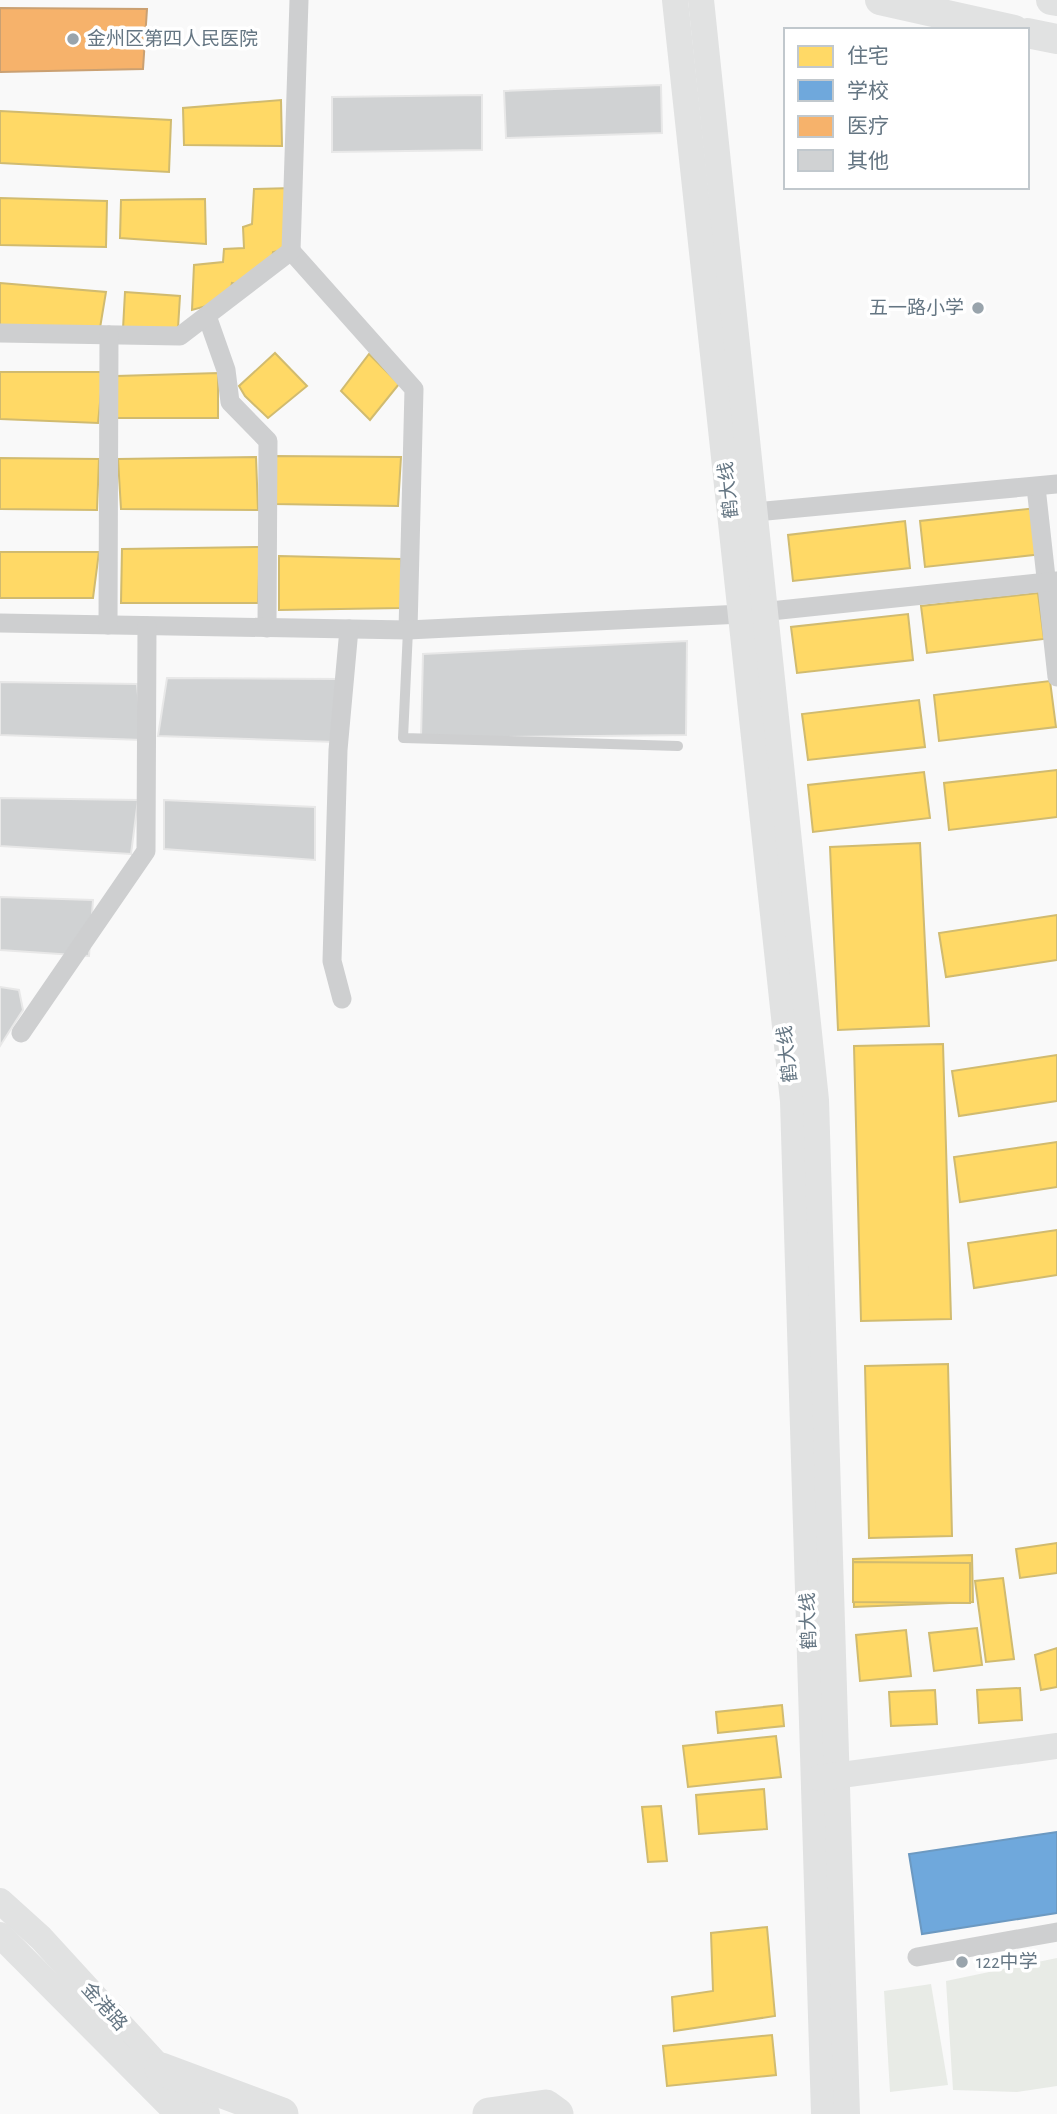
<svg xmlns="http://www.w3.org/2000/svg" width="1057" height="2114" viewBox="0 0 1057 2114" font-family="'Alegreya Sans','Noto Sans SC',sans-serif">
  <rect width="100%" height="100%" fill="#f9f9f9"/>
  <g fill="#e8ebe6">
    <polygon points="1057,1958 1057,2086 1017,2092 953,2090 946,1981"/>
    <polygon points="931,1984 948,2085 890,2092 884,1991"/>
  </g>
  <g fill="#ffd966" stroke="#d1bb6f" stroke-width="2">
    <polygon points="281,100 282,146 184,145 183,108"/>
    <polygon points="0,111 171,120 169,172 0,163"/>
    <polygon points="293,188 288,249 273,252 271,267 247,286 232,283 228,300 192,310 194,265 223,262 224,249 244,248 243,227 252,224 254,189"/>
    <polygon points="0,198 107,201 106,247 0,245"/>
    <polygon points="205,199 206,244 120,238 121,200"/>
    <polygon points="0,283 106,292 100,328 0,326"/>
    <polygon points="125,292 180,296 178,328 123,329"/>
    <polygon points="275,353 307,386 268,418 245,396 239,386"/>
    <polygon points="369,354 399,384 370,420 341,391"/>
    <polygon points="0,372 103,372 98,423 0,419"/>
    <polygon points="218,373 218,418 115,418 117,376"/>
    <polygon points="275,456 401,457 398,506 274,504"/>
    <polygon points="256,457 258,510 121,509 118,459"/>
    <polygon points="0,458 99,459 97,510 0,509"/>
    <polygon points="1037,508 1042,554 925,567 920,521"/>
    <polygon points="905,521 910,568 793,581 788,535"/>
    <polygon points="260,547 258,603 121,603 122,549"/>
    <polygon points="0,552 99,552 93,598 0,598"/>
    <polygon points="279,556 401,559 402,608 279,610"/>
    <polygon points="1038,593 1044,639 927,653 921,606"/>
    <polygon points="908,614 913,660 797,673 791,627"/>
    <polygon points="1050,681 1056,727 939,741 934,695"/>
    <polygon points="919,700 925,747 808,760 802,714"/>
    <polygon points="1057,770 1057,817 949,830 944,783"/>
    <polygon points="924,772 930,818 813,832 808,785"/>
    <polygon points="920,843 929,1026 838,1030 830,847"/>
    <polygon points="1057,915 1057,960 946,977 939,933"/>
    <polygon points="943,1044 951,1319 861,1321 854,1046"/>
    <polygon points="1057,1055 1057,1101 959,1116 952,1071"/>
    <polygon points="1057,1142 1057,1187 960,1202 954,1157"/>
    <polygon points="1057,1230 1057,1275 974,1288 968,1243"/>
    <polygon points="948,1364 952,1536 869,1538 865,1366"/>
    <polygon points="1057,1543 1057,1573 1020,1578 1016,1549"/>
    <polygon points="972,1555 973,1602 854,1607 853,1559"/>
    <polygon points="853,1562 970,1563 970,1603 853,1602"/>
    <polygon points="1003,1578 1014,1659 986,1662 975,1581"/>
    <polygon points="977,1628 982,1665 934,1671 929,1633"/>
    <polygon points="906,1630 911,1676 860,1681 856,1635"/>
    <polygon points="1057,1648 1057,1687 1041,1690 1035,1655"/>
    <polygon points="1020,1688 1022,1720 979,1723 977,1690"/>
    <polygon points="935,1690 937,1724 891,1726 889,1692"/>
    <polygon points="782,1705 784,1726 718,1733 716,1712"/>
    <polygon points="776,1736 781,1777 688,1787 683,1746"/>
    <polygon points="764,1789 767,1829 699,1834 696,1795"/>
    <polygon points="661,1806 667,1861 648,1862 642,1807"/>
    <polygon points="767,1927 775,2016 674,2031 672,1997 713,1991 711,1933"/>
    <polygon points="772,2035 776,2075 667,2086 663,2046"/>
  </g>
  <polygon fill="#6fa8dc" stroke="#6c99c1" stroke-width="2" points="1057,1832 1057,1913 922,1934 909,1854"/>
  <polygon fill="#f6b26b" stroke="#caa072" stroke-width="2" points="0,8 147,9 143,69 0,72"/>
  <g fill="#d0d2d3" stroke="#e8e8e8" stroke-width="2">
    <polygon points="661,85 662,133 506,138 504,91"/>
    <polygon points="482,95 482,150 332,152 332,97"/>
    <polygon points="687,641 686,735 421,738 423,654"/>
    <polygon points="167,678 341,679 335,742 158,736"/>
    <polygon points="0,682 137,684 142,740 0,735"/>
    <polygon points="0,798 138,800 131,854 0,846"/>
    <polygon points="164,800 315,807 315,860 164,849"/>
    <polygon points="0,897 93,900 89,956 0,950"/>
    <polygon points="0,987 19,990 23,1010 0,1046"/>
  </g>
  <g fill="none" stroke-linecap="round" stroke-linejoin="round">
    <polyline stroke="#cecfd0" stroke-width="10" points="408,630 403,738 678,746"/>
    <g stroke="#cecfd0" stroke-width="19">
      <polyline points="291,251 414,389 408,630"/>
      <polyline points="207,316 226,370 230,402 268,441 267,628"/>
      <polyline points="0,333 180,336 291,251 299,0"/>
      <polyline points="1036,487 1057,677"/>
      <polyline points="755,512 1057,484"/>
      <polyline points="0,623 408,630 742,614 1057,581"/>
      <polyline points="108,625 109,335"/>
      <polyline points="342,999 332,961 338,750 349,629"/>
      <polyline points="21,1033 146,851 147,626"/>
      <polyline points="917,1957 1057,1932"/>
    </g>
    <g stroke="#e1e2e2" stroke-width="26">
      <polyline points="675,0 793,1101 824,2114"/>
      <polyline points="701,0 816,1100 847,2114"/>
      <polyline points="819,1778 1057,1746"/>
      <polyline points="0,1901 41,1938 161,2069 207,2114"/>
      <polyline points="0,1935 178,2114"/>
    </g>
    <g stroke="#e1e2e2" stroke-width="30">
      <polyline points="880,0 1014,30"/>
      <polyline points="1051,0 1057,1"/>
      <polyline points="1027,33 1057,39"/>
    </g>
    <g stroke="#e1e2e2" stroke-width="33">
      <polyline points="161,2069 282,2114"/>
      <polyline points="489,2114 546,2106 557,2114"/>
    </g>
  </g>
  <g fill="#99a4ac" stroke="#fff" stroke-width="2.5">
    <circle cx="73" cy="39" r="7"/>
    <circle cx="978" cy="308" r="7"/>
    <circle cx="962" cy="1962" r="7"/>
  </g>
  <g text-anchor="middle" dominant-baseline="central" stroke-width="7" stroke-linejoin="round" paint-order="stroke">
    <g font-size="19" fill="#657683" stroke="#fff" text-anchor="start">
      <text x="87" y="39">金州区第四人民医院</text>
      <text x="964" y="308" text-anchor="end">五一路小学</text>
      <text x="976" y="1962">122中学</text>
    </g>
    <g font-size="19" fill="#657683" stroke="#fff">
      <text transform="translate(729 490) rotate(-96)">鹤大线</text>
      <text transform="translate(788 1054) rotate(-96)">鹤大线</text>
      <text transform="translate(809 1621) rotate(-92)">鹤大线</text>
      <text transform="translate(104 2007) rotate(48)">金港路</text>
    </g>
  </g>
  <rect x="784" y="28" width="245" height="161" fill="#ffffff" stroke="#c1c8cd" stroke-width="2"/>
  <rect x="798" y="46" width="35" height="21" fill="#ffd966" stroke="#c1c8cd" stroke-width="2"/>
  <text x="847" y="63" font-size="21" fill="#657683">住宅</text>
  <rect x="798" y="80" width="35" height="21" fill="#6fa8dc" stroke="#c1c8cd" stroke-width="2"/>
  <text x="847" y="98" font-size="21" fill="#657683">学校</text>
  <rect x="798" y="116" width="35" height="21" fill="#f6b26b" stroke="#c1c8cd" stroke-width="2"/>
  <text x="847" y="133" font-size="21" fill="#657683">医疗</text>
  <rect x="798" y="150" width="35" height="21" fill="#d0d2d3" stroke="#c1c8cd" stroke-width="2"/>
  <text x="847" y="168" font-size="21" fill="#657683">其他</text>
</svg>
